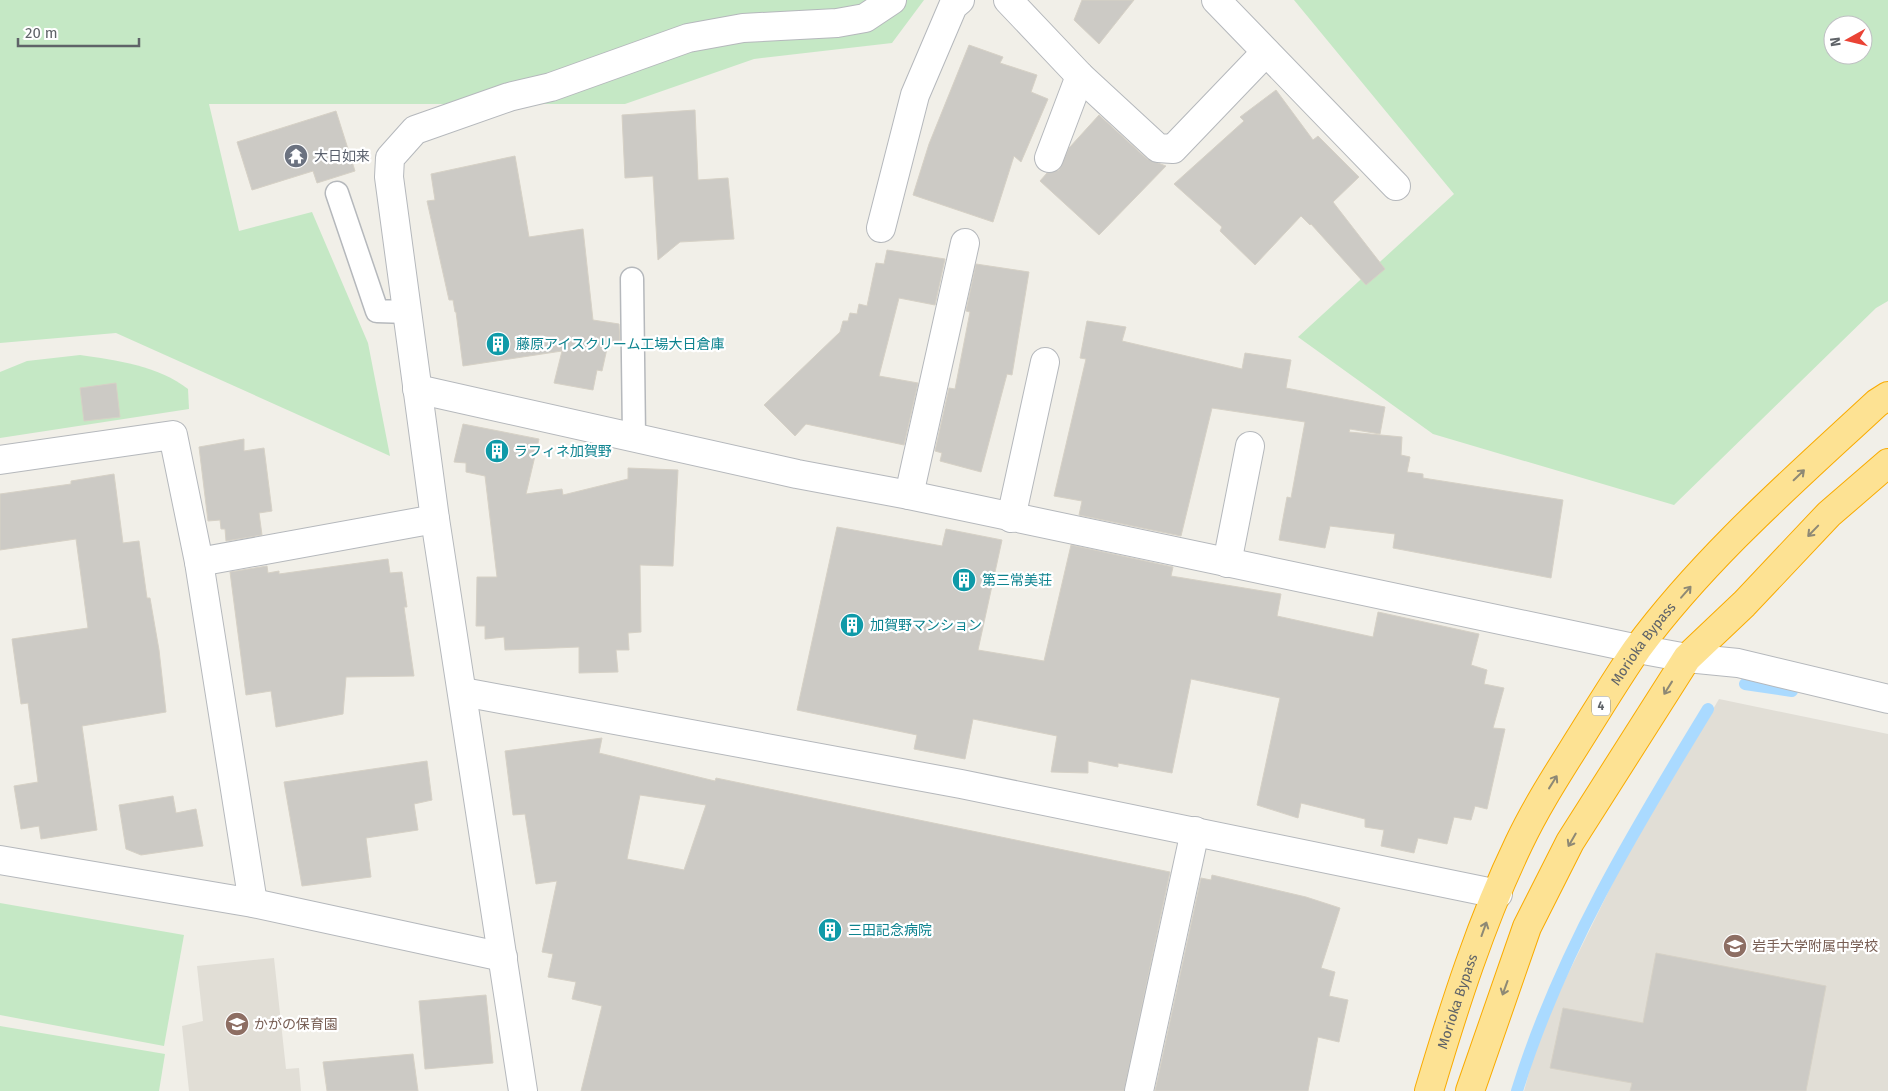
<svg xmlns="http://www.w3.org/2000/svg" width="1888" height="1091" viewBox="0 0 1888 1091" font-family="'Fira Sans','Noto Sans JP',sans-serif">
  <rect width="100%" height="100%" fill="#f1efe8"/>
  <g fill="#e1ded6">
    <polygon points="1719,699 1888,734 1888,1091 1524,1091 1541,1029 1622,864"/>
    <polygon points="274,958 286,1069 299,1068 301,1091 189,1091 182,1026 203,1021 197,966"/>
  </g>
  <g fill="#c5e8c5" fill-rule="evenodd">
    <polygon points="0,0 924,0 892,43 754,59 625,104 209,104 239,231 312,212 368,343 390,456 116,333 0,343"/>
    <path d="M1294 0H1888V301L1876 308 1674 505 1433 434 1298 337 1454 194ZM1833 25H1863V55H1833Z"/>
    <path d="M80 355C116 360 159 366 188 389L189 409 0 438V372L27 361Z"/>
    <polygon points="0,903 184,935 164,1046 0,1015"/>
    <polygon points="0,1026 165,1054 159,1091 0,1091"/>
  </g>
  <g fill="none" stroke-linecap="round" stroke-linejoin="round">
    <g stroke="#aadaff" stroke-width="12">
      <polyline points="1745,684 1792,691"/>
      <path d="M1517 1091C1559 954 1634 830 1708 709"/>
    </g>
  </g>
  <g fill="#cccac5" stroke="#d6d1c6" fill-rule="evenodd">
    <polygon points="1082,0 1134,0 1099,44 1074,20"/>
    <polygon points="969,45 1003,57 1000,63 1037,75 1031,92 1048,99 1021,162 1014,156 993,222 913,195 929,144"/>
    <polygon points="1276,90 1313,140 1318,136 1359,177 1333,202 1385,269 1366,285 1311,224 1310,225 1301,216 1255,265 1220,231 1222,227 1174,184 1244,121 1240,117"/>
    <polygon points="695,110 698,180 728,178 734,239 680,242 658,260 653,176 625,178 622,115"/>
    <polygon points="336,111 355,171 317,183 313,171 252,190 237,142"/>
    <polygon points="1099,115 1147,159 1166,166 1099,235 1040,181 1047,173 1059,170 1069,148"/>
    <polygon points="515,156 529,237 583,229 593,320 619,324 620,342 608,344 602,371 597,370 593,390 554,383 562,351 463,366 456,312 455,312 453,300 449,300 427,201 435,200 431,174"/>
    <polygon points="887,250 945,259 935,305 899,298 879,376 918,383 904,445 806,424 795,436 764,405 840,332 843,321 848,321 850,313 857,314 859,304 867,306 876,263 884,264"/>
    <polygon points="976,264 1029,272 1012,375 1007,374 981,472 940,461 942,453 935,451 949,388 955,389 970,312 966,311"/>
    <polygon points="1087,321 1126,327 1122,341 1242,369 1245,353 1291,360 1286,388 1385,407 1380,434 1350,429 1349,432 1402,437 1401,455 1410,457 1407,472 1423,474 1423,478 1563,500 1551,578 1393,548 1395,534 1330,526 1325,548 1279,540 1287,497 1291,498 1305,422 1212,408 1181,536 1079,515 1082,501 1054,496 1086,359 1080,358"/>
    <polygon points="116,383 120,417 84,421 80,388"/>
    <polygon points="463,424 539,439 526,494 562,489 563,495 628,479 628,468 678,470 673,566 640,565 641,632 628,633 629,650 616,650 618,672 579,673 579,647 505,650 504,637 485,639 485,626 476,626 477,577 497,577 485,476 466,472 466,463 454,462"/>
    <polygon points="244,439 244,451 264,448 272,511 259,513 262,535 226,541 225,529 221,529 220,520 208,521 199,447"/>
    <polygon points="114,474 123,543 139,541 147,598 150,598 159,650 166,712 82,726 97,830 41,839 39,826 21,829 14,786 38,782 28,703 21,704 12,639 88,628 76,539 0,550 0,494 71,484 71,481"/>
    <polygon points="837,527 942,546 946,529 1002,540 978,650 1044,661 1071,545 1173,567 1171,576 1281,594 1277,616 1373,637 1378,612 1479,634 1471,665 1487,670 1484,684 1504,688 1493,728 1505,729 1487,809 1475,806 1471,820 1454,817 1447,844 1418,838 1414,853 1381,846 1384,830 1365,827 1365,819 1301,803 1298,818 1257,805 1280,698 1191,679 1172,773 1118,763 1118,767 1088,761 1088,773 1051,772 1057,736 973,719 965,759 914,749 917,735 797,710"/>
    <polygon points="388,559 390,573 402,572 407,607 404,607 414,676 346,677 343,714 276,727 271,691 246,695 230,572 267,566 268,573 279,571 279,574"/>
    <path d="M602 738 599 753 715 781 716 778 1170 872 1124 1091H581L602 1006 572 999 576 982 548 977 553 954 542 952 557 881 536 884 525 814 513 815 505 751ZM640 795 706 805 684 870 627 859Z"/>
    <polygon points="427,761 432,800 414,804 418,830 366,838 371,877 302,886 284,782"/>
    <polygon points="173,796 176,813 196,809 203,846 141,855 126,849 119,805"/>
    <polygon points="1212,875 1306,897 1340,908 1321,968 1335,972 1329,996 1348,1000 1339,1042 1318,1037 1308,1091 1155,1091 1201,878 1211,880"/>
    <polygon points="1656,953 1826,986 1806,1091 1630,1091 1632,1083 1550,1068 1563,1008 1643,1023"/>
    <polygon points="486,995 493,1063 425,1069 419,1001"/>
    <polygon points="413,1054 418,1091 327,1091 323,1062"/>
  </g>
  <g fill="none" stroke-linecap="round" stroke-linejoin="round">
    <g stroke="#b5b8bc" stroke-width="25">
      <g id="lane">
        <polyline points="337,193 377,311 407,312"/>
        <polyline points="632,279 634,437"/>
      </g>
    </g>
    <g stroke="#b5b8bc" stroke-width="30">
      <g id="street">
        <polyline points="1008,0 1080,76 1158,148 1173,149 1266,52"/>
        <polyline points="1216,0 1396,186"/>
        <polyline points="1049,158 1080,76"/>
        <polyline points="881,228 915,95 953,6 960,0"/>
        <polyline points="417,389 797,474 909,495 1638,649 1687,658 1738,663 1888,699"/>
        <polyline points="0,460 173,435 199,562 253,903"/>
        <polyline points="909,495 965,243"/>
        <polyline points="1011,518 1045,362"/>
        <polyline points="199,562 435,519"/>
        <polyline points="1227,563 1250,446"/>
        <polyline points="463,692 961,784 1498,894"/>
        <polyline points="0,860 253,903 503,957"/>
        <polyline points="523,1091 435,519 389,177 390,158 415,130 509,97 551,87 688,38 743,28 837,23 865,18 892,0"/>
        <polyline points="1139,1091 1195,831"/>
      </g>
    </g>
    <g stroke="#f9ab00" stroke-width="30">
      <g id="highway">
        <path id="s1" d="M1429 1091C1454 1007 1481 922 1519 843 1538 803 1562 767 1585 730 1602 703 1619 675 1637 649 1705 557 1794 480 1877 403L1888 396"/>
        <polyline points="1470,1091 1527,927 1570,842 1687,658 1744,604 1829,514 1888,463"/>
      </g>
    </g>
    <use href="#lane" stroke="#fff" stroke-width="22"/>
    <use href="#street" stroke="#fff" stroke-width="28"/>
    <use href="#highway" stroke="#fde293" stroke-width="28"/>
  </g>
  <defs><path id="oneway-shaft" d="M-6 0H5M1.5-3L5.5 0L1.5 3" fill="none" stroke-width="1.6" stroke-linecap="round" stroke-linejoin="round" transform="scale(1.25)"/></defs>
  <g stroke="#8e8975">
    <use href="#oneway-shaft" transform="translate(1799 475) rotate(-44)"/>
    <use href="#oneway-shaft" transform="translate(1813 531) rotate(134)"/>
    <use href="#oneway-shaft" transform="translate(1686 592) rotate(-49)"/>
    <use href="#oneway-shaft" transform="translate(1668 688) rotate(122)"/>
    <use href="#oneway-shaft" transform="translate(1553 782) rotate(-58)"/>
    <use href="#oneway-shaft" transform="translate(1572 840) rotate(120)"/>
    <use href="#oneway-shaft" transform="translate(1484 929) rotate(-70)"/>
    <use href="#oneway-shaft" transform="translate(1505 988) rotate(110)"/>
  </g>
  <defs>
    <g id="temple-disc" transform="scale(1.25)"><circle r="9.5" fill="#6b7280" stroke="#fff"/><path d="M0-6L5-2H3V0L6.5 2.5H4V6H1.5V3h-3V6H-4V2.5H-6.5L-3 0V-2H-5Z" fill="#fff"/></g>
    <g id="building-disc" transform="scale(1.25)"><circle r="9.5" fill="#0f9aa8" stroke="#fff"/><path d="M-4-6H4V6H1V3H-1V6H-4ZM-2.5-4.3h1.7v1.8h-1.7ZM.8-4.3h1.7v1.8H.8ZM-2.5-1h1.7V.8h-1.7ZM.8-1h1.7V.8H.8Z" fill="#fff"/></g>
    <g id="school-disc" transform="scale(1.25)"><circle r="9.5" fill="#8d6e63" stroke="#fff"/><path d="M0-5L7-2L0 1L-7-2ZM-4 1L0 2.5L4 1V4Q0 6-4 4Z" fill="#fff"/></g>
  </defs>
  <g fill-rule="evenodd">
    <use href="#temple-disc" x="296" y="156"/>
    <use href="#building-disc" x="498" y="344"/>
    <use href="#building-disc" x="497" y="451"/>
    <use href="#building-disc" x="964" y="580"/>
    <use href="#building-disc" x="852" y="625"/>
    <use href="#building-disc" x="830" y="930"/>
    <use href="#school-disc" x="1735" y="946"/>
    <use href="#school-disc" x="237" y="1024"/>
  </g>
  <g text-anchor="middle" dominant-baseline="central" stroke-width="4.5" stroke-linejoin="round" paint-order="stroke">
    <rect fill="#fff" stroke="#8f9295" stroke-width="1" x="1592" y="696.5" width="18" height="19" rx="4"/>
    <g font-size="12" font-weight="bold" fill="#5f6368">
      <text x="1601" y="706">4</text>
    </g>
    <g font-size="14" fill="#5b616d" stroke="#fff" text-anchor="start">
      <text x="314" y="156">大日如来</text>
    </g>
    <g font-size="14" fill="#0d838f" stroke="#fff" text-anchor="start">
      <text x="516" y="344">藤原アイスクリーム工場大日倉庫</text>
      <text x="514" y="451">ラフィネ加賀野</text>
      <text x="982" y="580">第三常美荘</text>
      <text x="870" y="625">加賀野マンション</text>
      <text x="848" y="930">三田記念病院</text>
    </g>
    <g font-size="14" fill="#5f6368" stroke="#fff">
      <text stroke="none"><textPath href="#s1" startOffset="499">Morioka Bypass</textPath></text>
      <text stroke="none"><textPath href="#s1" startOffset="94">Morioka Bypass</textPath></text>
    </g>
    <g font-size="14" fill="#785e54" stroke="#fff" text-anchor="start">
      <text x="1752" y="946">岩手大学附属中学校</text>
      <text x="254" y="1024">かがの保育園</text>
    </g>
  </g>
  <g transform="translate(1848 40) rotate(262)"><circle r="24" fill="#ffffff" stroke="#bfc1c3"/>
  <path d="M0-4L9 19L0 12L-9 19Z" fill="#ea4335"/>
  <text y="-8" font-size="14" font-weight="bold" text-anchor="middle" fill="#5f6368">N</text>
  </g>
  <path d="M18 38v8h121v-8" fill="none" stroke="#5f6368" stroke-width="2.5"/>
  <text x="25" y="38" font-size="15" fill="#5f6368" stroke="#ffffff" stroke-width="4" paint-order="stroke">20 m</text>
</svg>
